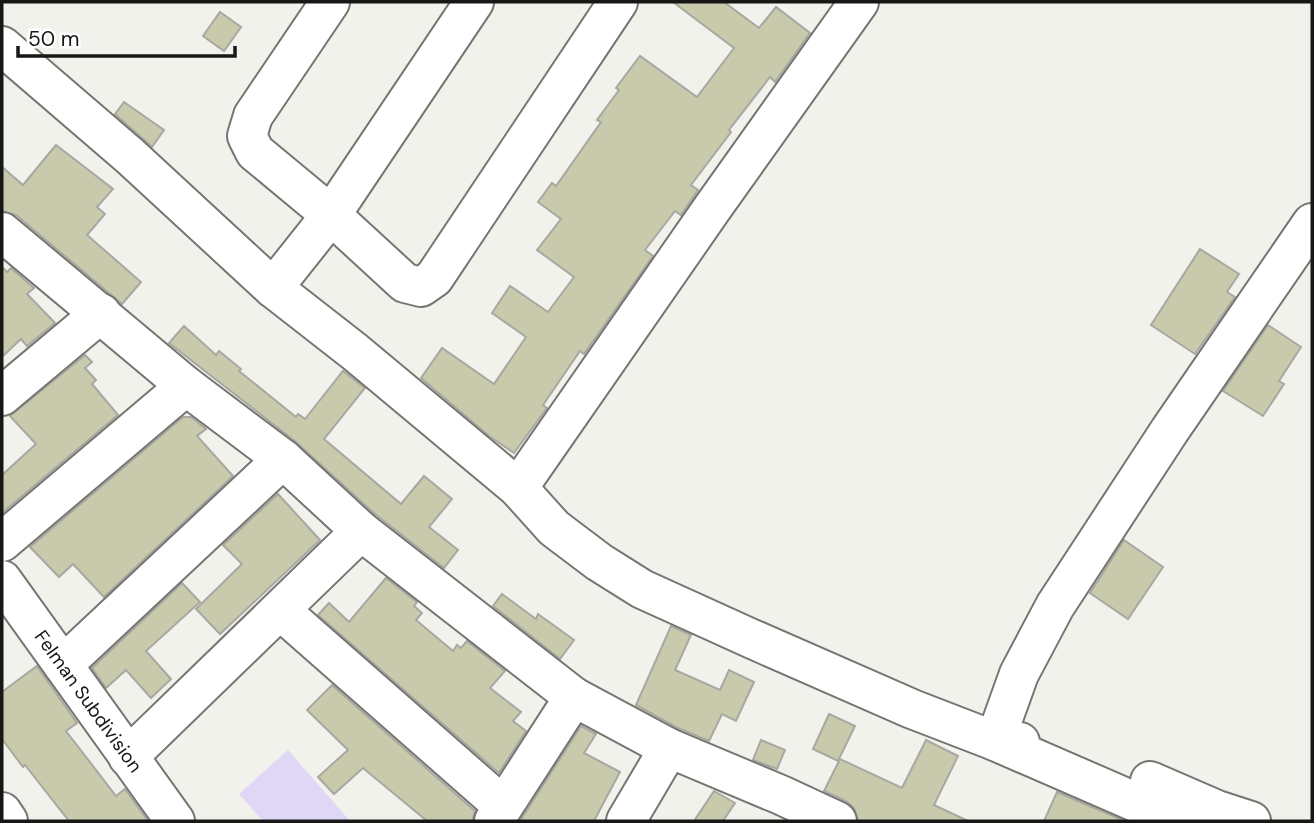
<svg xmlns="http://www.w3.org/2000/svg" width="1314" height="823" viewBox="0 0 1314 823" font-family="'DM Sans',sans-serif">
  <rect width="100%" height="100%" fill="#f2f2ed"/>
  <polygon fill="#dfd7f5" points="288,750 350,821 263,821 239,794"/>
  <g fill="#c8caab" stroke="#a8a8a3" stroke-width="2">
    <polygon points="673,2 724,2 759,28 776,7 810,33 775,82 770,77 729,130 731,132 691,185 698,190 681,215 675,211 645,250 653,256 584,354 580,351 543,405 547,408 514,453 489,436 421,378 442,348 494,384 526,337 492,313 510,286 548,312 574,277 537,250 561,219 538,202 552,183 556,186 601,122 597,120 619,90 616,88 640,56 697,97 734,48"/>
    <polygon points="220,12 241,27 224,51 203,36"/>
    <polygon points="124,102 164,130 152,147 115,114"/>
    <polygon points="56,145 113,189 97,207 105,214 87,235 141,282 122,304 16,215 2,211 2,167 23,185"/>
    <polygon points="1200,249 1239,274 1227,292 1235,297 1195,354 1151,325"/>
    <polygon points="2,267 7,272 11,268 34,288 27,294 55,323 27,346 21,339 2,357"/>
    <polygon points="1268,325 1301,347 1279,381 1284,384 1263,416 1223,391"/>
    <polygon points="184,326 216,355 219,351 241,369 239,371 296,417 298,414 305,419 343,371 365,388 324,439 401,504 424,476 452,499 429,527 458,550 444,568 375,514 296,442 169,343"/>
    <polygon points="85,355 92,362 85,368 96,380 92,384 118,415 2,513 2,475 36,444 10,416"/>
    <polygon points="183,417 191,417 206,429 197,436 233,476 104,597 73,564 59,577 30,547"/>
    <polygon points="278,494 320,540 220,634 196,609 242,564 223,545"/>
    <polygon points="1124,540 1163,567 1128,619 1090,593"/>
    <polygon points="386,578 417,602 414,606 422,613 416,620 453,651 457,645 461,648 467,641 505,671 490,688 521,712 513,721 526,731 499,773 318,615 329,603 349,622"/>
    <polygon points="182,583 200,602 146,651 171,679 151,698 126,670 106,688 92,668"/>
    <polygon points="502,594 536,619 538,614 574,640 560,659 493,606"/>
    <polygon points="671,626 691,635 675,670 720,690 729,670 754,682 736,721 722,714 709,741 678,728 636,705"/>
    <polygon points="37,666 77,723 66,731 116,796 125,789 148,821 69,821 25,765 23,767 2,739 2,692"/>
    <polygon points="332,685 475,811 472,821 427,821 363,768 334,794 318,777 348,750 307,710"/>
    <polygon points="829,714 855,726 838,761 813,749"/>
    <polygon points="581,726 596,734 584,753 620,772 594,821 520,821"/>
    <polygon points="761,740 785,750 777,769 753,760"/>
    <polygon points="926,740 958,756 934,805 968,821 858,821 854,808 846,801 824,791 840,759 902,788"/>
    <polygon points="714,791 735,803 723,821 694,821"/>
    <polygon points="1057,792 1125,821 1044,821"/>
  </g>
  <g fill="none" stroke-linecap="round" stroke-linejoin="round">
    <g stroke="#757571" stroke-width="42">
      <g id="minor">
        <polyline points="330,2 253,116 247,136 255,152 331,215 405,283 421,287 434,278 618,2"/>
        <polyline points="2,46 130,156 273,288 355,352 518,488 554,528 599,562 642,589 750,638 912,709 995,741 1179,821"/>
        <polyline points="2,232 186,386 283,459 361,531 574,697 669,748 781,795 837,821"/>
        <polyline points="273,288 331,215 474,2"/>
        <polyline points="2,396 101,313"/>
        <polyline points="518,488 711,210 859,2"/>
        <polyline points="2,542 186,386"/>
        <path id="s1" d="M2 580 175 821"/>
        <polyline points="280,610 503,806"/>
        <polyline points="63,665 283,459"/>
        <polyline points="1020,742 995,741 1019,674 1055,606 1170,430 1312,223"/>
        <polyline points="128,757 361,531"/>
        <polyline points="1150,781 1217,810 1251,821"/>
        <polyline points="2,812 8,821"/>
        <polyline points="494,821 574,697"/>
        <polyline points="626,821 669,748"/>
      </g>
    </g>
    <use href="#minor" stroke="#fff" stroke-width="38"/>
  </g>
  <g text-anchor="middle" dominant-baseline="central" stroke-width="5" stroke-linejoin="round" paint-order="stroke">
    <g font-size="19" fill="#171716" stroke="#fff">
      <text stroke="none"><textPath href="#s1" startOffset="149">Felman Subdivision</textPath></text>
    </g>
  </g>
  <rect width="1314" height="823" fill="none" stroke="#171716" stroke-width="7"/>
  <path d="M18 46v10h217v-10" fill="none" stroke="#171716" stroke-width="3.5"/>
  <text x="28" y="46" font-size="21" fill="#171716" stroke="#ffffff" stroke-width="5" paint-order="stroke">50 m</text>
</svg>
